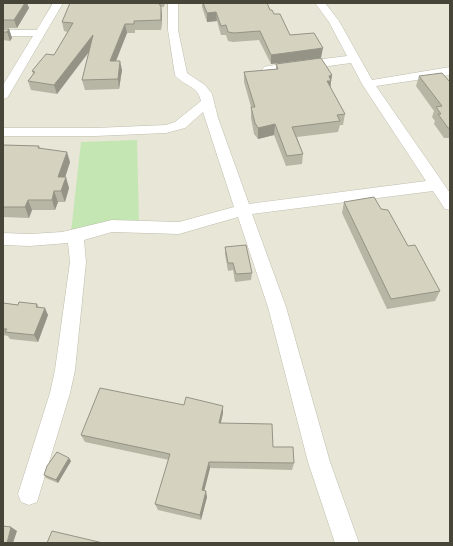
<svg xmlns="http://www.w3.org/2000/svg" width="453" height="546" viewBox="0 0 453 546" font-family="Jost,sans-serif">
  <rect width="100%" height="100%" fill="#f4f3e9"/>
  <rect fill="#e8e6d7" x="3" y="3" width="447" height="540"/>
  <polygon fill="#c3e6b3" points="137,140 139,223 71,232 81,142"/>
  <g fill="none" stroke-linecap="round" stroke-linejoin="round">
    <g stroke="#bfbdac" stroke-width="1">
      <g id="minor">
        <polygon points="53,3 63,3 9,95 7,98 3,99 3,85 33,36 3,36 3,30 37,30"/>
        <path d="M168 3H178V30L187 73 205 85 212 94 218 118 249 204 426 181 362 84 351 63 268 74 264 73 262 70 264 67 268 66 347 56 329 22 315 3H325L339 21 372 80 450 67V75L376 86 450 193V210L445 209 433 191 252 214 286 307 330 462 359 543H335L308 462 268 307 238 217 179 234 112 232 84 240 86 262 75 370 70 393 37 502 29 505 21 502 18 494 50 393 55 370 70 262 68 243 30 246 3 245V233L30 234 62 232 112 220 179 222 234 207 203 112 185 128 166 133 95 136H3V128H95L166 125 175 122 201 101C198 85 183 86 175 75L168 30Z"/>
      </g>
    </g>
    <use href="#minor" fill="#fff" fill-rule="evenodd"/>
  </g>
  <g fill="#b7b5a4">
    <polygon points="3,3 27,3 29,8 17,28 3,28"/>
    <polygon points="70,3 165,3 164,7 161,7 162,16 161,30 135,30 135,33 127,33 116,61 122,70 119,89 85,90 82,80 89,52 57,94 31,90 28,81 33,74 32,71 54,55 68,32 64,31 62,22"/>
    <polygon points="202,3 267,3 270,10 274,14 290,35 321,58 271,64 259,40 233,42 228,41 226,35 221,35 217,21 207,22 202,7"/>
    <polygon points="3,29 9,29 12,38 10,41 3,40"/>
    <polygon points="276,64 332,75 330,88 345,114 343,125 340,125 338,132 297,137 303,154 302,164 286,166 274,135 258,139 254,134 251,118 251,107 244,82 244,72 276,69"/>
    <polygon points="419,76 450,82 450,139 449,138 444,138 434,124 435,121 432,117 434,111 416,86"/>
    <polygon points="3,145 39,146 40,148 70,162 65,177 69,188 65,202 58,202 55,210 32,210 29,218 3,217"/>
    <polygon points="344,202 381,209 408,246 440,291 435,301 387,309 342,213"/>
    <polygon points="225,247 252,273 251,280 235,282 233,270 228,271 225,254"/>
    <polygon points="3,303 18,305 37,304 39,308 48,315 38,342 10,339 8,336 3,335"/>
    <polygon points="223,413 221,423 273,447 294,463 292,470 210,468 204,490 207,497 201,520 158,510 155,504 169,460 85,442 81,435"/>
    <polygon points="69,458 71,461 58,483 46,478 44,475"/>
  </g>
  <g fill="#959386">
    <polygon points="25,3 27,3 29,8 17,28 14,20"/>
    <polygon points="161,7 162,16 161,30"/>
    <polygon points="216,12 217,21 207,22 207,13"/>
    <polygon points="125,24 127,33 112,71 110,61"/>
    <polygon points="9,29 12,38 10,41 7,32"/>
    <polygon points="93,35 94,45 57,94 54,85"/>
    <polygon points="323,48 321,58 271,64 271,55"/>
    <polygon points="120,61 122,70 119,89 118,79"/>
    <polygon points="332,75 331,81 330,91 327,81 329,76"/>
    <polygon points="275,124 274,135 258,139 258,128"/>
    <polygon points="67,152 70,162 62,187 58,177"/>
    <polygon points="66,177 69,188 65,202 61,191"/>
    <polygon points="54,191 58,202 55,210 52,200"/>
    <polygon points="28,200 32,210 29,218 25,207"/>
    <polygon points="45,308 48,315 38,342 34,335"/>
    <polygon points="223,406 223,413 219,430 219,423"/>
    <polygon points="69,458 71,461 58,483 56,480"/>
    <polygon points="209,462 210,468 203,496 202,490"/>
    <polygon points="206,491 207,497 201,520 200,515"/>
    <polygon points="11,527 17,531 13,543 7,543"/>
  </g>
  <g fill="#d5d2bf" stroke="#959386">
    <polygon points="3,3 25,3 14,20 3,20"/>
    <polygon points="70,3 159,3 161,7 161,20 134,21 134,24 125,24 110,61 120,61 118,79 82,80 93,35 54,85 28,81 35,72 32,71 46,54 54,55 73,23 62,22"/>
    <polygon points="203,3 267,3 270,10 272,10 274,14 280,14 290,35 314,33 323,48 271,55 260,31 234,33 228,32 226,25 221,26 216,12 207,13"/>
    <polygon points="3,29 9,29 7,32 3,32"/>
    <polygon points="321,58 332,75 329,76 331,81 327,81 345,114 337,115 340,121 292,127 303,154 287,156 275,124 258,128 255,123 251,107 255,107 244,72 278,69 276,64"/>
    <polygon points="442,73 450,82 450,128 448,128 438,114 441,114 436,107 442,106 419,76"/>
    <polygon points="3,145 39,146 38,148 67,152 58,177 66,177 61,191 54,191 52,200 28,200 25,207 3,207"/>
    <polygon points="374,197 381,209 388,210 408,246 415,245 440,291 391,299 344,202"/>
    <polygon points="246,245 252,273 236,274 233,263 228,263 225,247"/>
    <polygon points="19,302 37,304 36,307 45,308 34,335 5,332 7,329 3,329 3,303 18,305"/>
    <polygon points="100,388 184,405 186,397 223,406 219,423 272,424 273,447 293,447 294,463 209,462 202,490 206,491 200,515 155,504 170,454 81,435"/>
    <polygon points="57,452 69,458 56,480 44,475 47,466"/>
    <polygon points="3,526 11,527 7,543 3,543"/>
    <polygon points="52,531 103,543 47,543"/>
  </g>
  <rect width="453" height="546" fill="none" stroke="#474538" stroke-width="8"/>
</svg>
